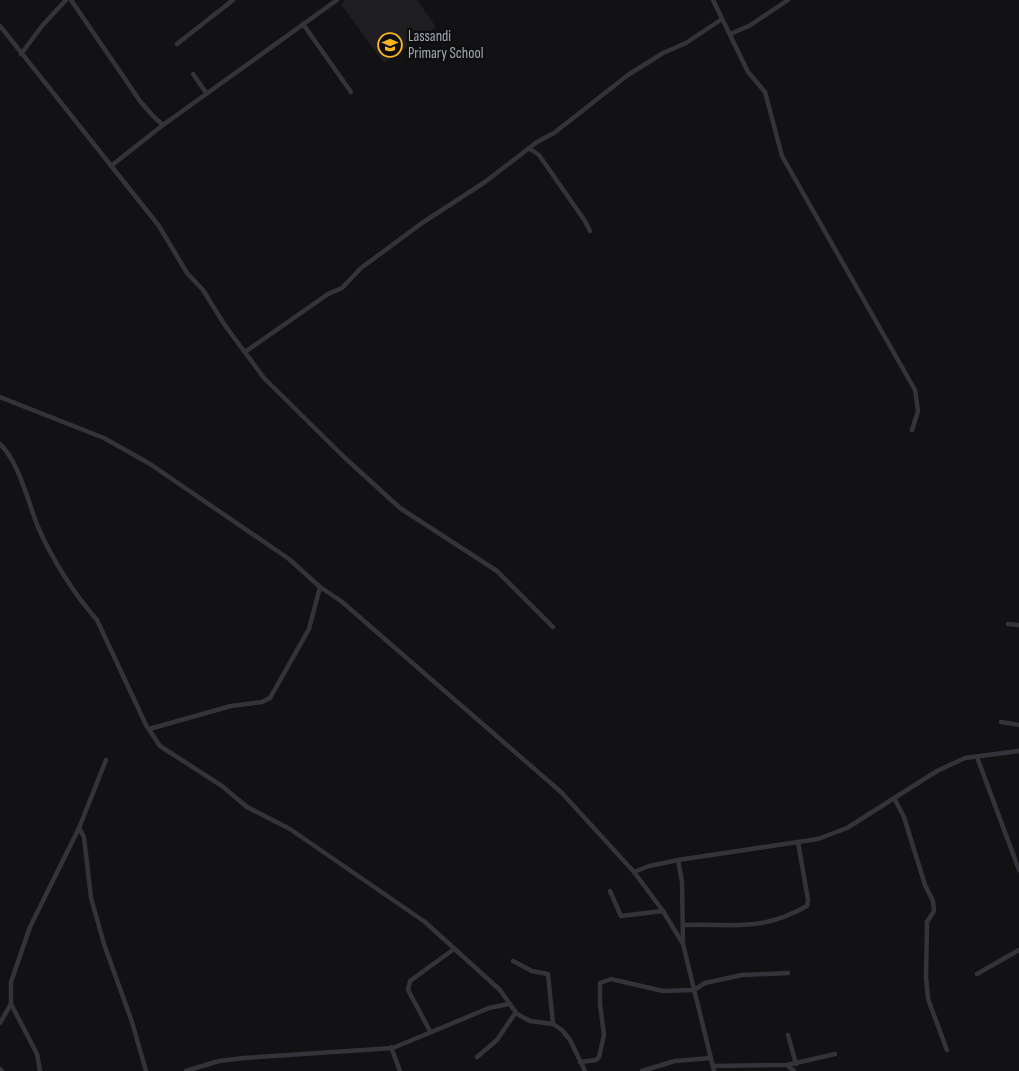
<svg xmlns="http://www.w3.org/2000/svg" width="1019" height="1071" viewBox="0 0 1019 1071" font-family="'Sofia Sans Condensed',sans-serif">
  <rect width="100%" height="100%" fill="#121214"/>
  <polygon fill="#1e1e21" points="346,0 417,0 436,27 384,63 341,4"/>
  <g fill="none" stroke-linecap="round" stroke-linejoin="round">
    <g stroke="#333439" stroke-width="4.5">
      <polyline points="71,0 140,101 154,117 163,125"/>
      <polyline points="713,0 748,72 765,92 782,156 915,390 918,411 912,430"/>
      <polyline points="303,24 351,92"/>
      <polyline points="0,26 159,226 187,273 203,290 224,324 264,378 344,457 400,508 497,571 553,627"/>
      <polyline points="730,34 749,26 788,0"/>
      <polyline points="177,44 233,0"/>
      <polyline points="21,54 42,26 66,0"/>
      <polyline points="193,74 207,94"/>
      <polyline points="529,148 539,155 585,221 590,231"/>
      <polyline points="111,166 163,125 337,0"/>
      <polyline points="245,352 328,294 342,288 361,268 422,223 485,182 537,142 554,133 628,75 663,53 686,43 722,19"/>
      <polyline points="0,397 104,438 150,464 289,559 320,587 341,601 561,792 634,872 663,911 683,944 714,1071"/>
      <path d="M0 444C19 462 28 502 38 527 52 559 74 594 97 620L146 725 160 746 222 786 247 807 290 829 425 922 500 990 517 1014 530 1021 553 1024 562 1030 570 1040 585 1071"/>
      <polyline points="1008,624 1019,625"/>
      <polyline points="1001,722 1019,725"/>
      <polyline points="149,729 231,706 262,702 270,698 309,629 320,587"/>
      <polyline points="977,757 1019,870"/>
      <polyline points="895,800 904,817 925,885 933,901 934,911 927,922 926,977 928,999 947,1050"/>
      <polyline points="79,828 84,837 91,898 104,944 132,1022 146,1071"/>
      <polyline points="634,872 649,866 678,860"/>
      <polyline points="610,891 621,916 663,911"/>
      <path d="M684 925C735 923 758 933 807 906L808 900 798 842"/>
      <polyline points="683,943 682,882 678,860 818,839 847,828 937,771 965,758 1019,751"/>
      <polyline points="513,961 532,971 548,974 553,1024"/>
      <polyline points="977,974 1019,950"/>
      <polyline points="11,1004 37,1054 40,1071"/>
      <polyline points="0,1023 11,1004 11,982 30,927 79,828 106,760"/>
      <polyline points="430,1031 408,990 410,981 454,949"/>
      <polyline points="788,1035 796,1064"/>
      <polyline points="391,1047 400,1071"/>
      <polyline points="477,1057 497,1040 516,1012"/>
      <polyline points="580,1062 596,1060 599,1057 604,1035 600,1004 600,983 611,979 663,991 694,990 705,983 742,975 788,973"/>
      <polyline points="787,1065 794,1071"/>
      <polyline points="713,1066 787,1065 835,1054"/>
      <polyline points="0,1069 2,1071"/>
      <polyline points="186,1071 219,1061 244,1058 393,1048 489,1008 509,1004"/>
      <polyline points="642,1071 675,1061 711,1058"/>
    </g>
  </g>
  <defs>
    <g id="school-ring" transform="scale(1.25)"><circle r="9.5" fill="#0e0e0f" stroke="#fbb423" stroke-width="1.5"/><path d="M0-5L7-2L0 1L-7-2ZM-4 1L0 2.5L4 1V4Q0 6-4 4Z" fill="#fbb423"/></g>
  </defs>
  <g fill-rule="evenodd">
    <use href="#school-ring" x="390" y="45"/>
  </g>
  <g text-anchor="middle" dominant-baseline="central" stroke-width="5" stroke-linejoin="round" paint-order="stroke">
    <g font-size="15" fill="#a3a9b6" stroke="#0e0e0f" text-anchor="start">
      <text x="408" y="36">Lassandi<tspan x="408" dy="17">Primary School</tspan></text>
    </g>
  </g>
</svg>
